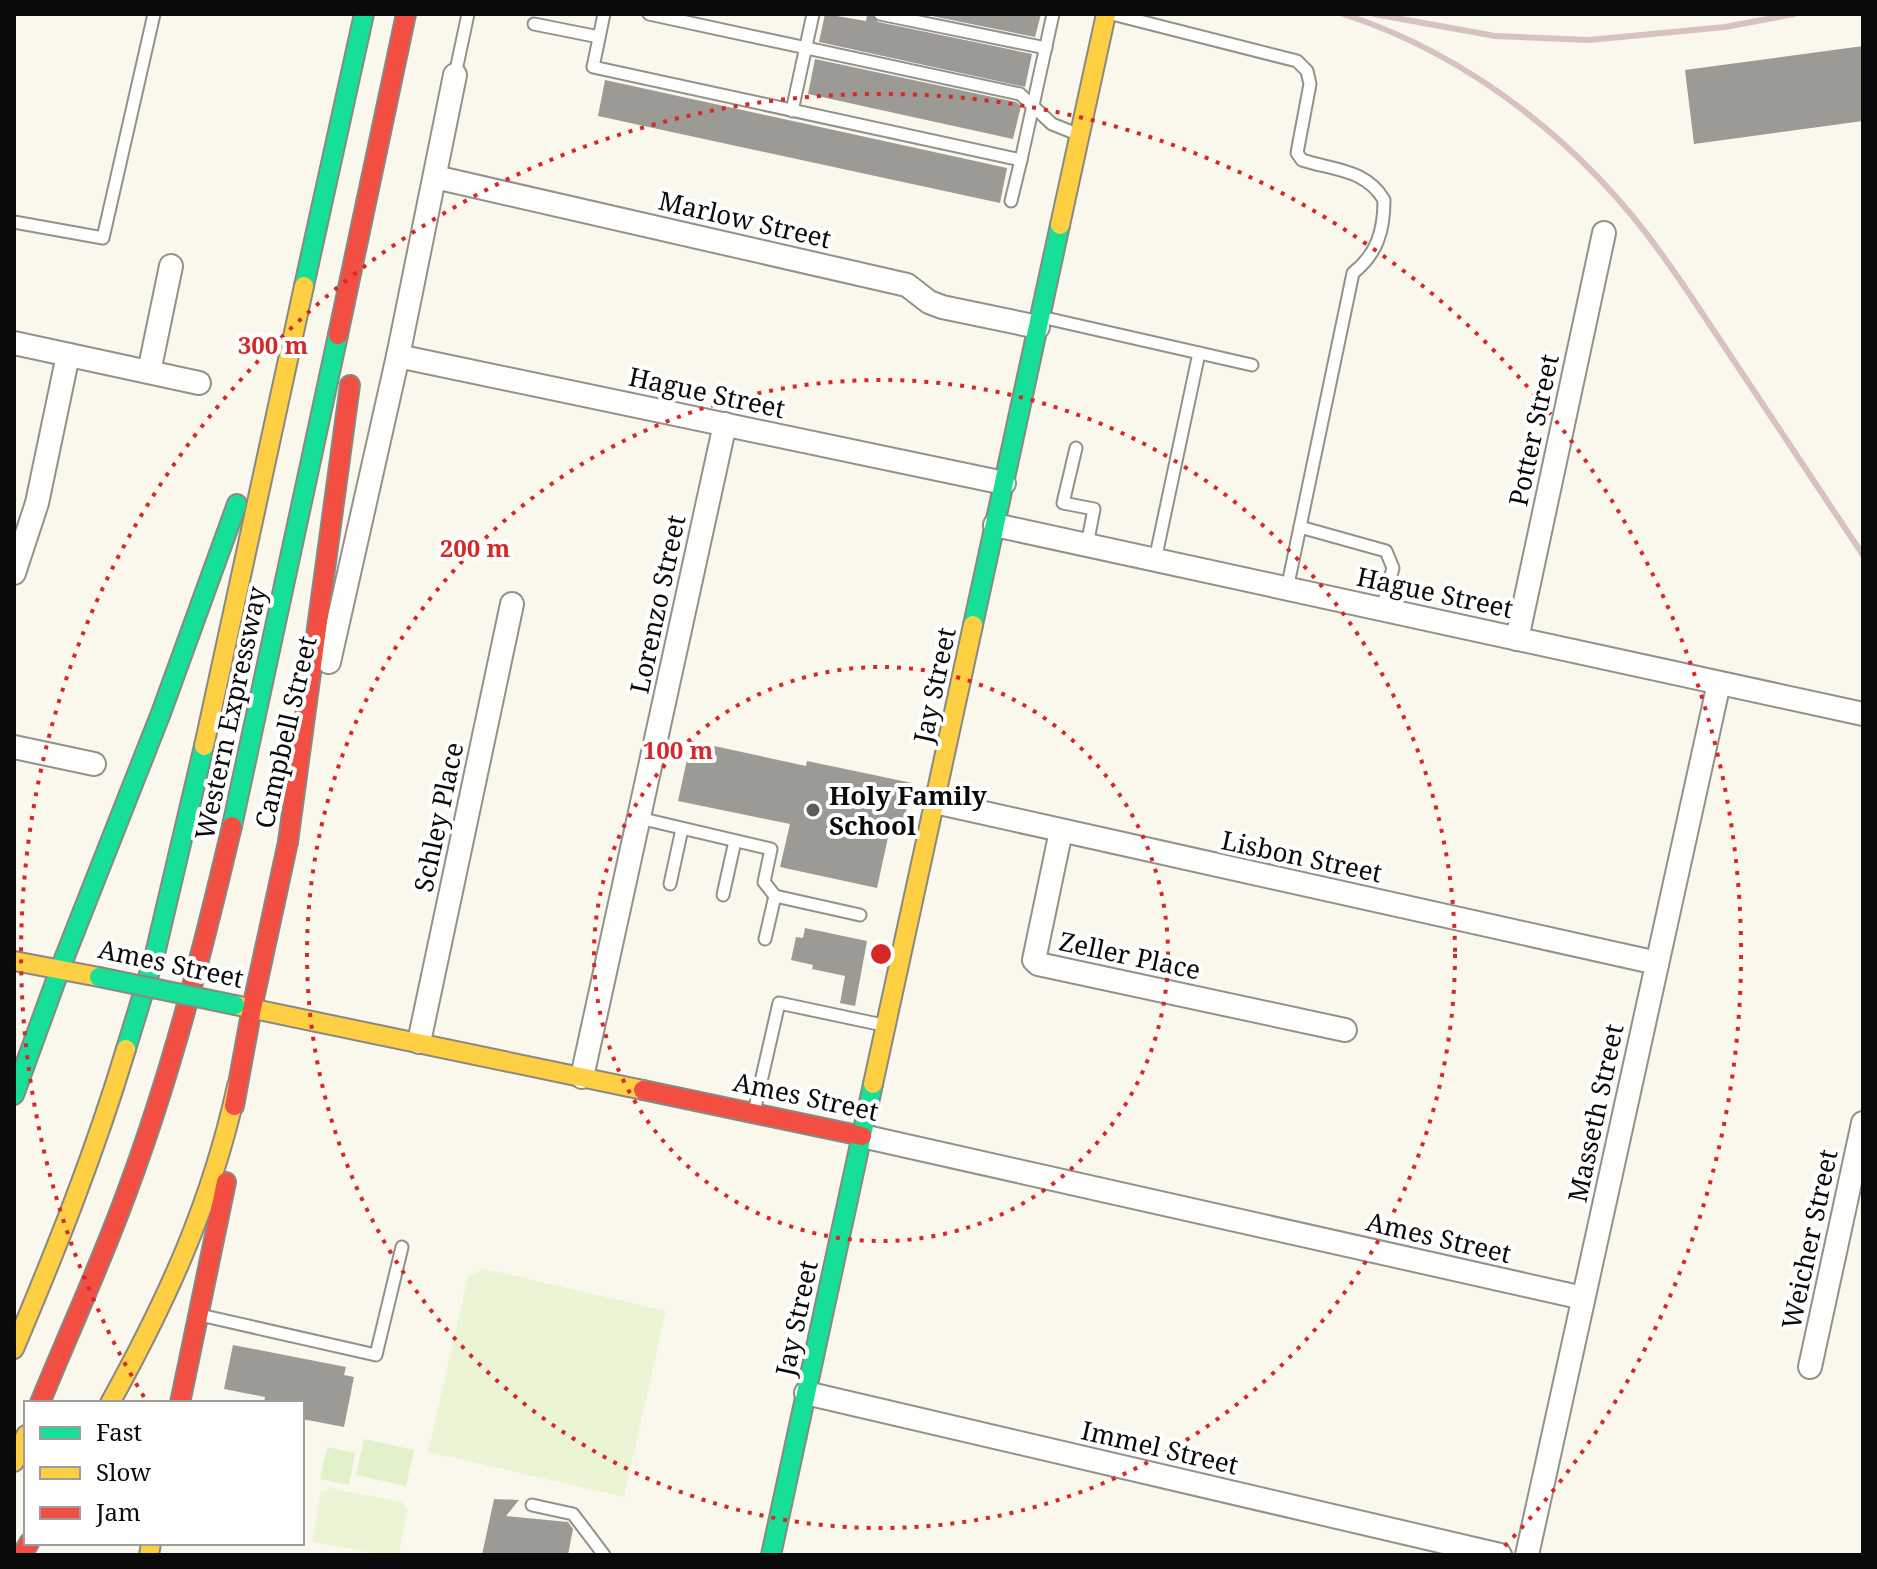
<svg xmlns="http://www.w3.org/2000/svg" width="1877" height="1569" viewBox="0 0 1877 1569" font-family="'Noto Serif',serif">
  <rect width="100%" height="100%" fill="#faf8ed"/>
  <g fill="#e1f2ca">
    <polygon points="364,1439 414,1450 406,1486 356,1475"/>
    <polygon points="327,1447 355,1453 349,1485 320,1479"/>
  </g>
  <g fill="#ebf5d5">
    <polygon points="485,1269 666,1311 624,1497 428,1452 468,1277"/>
    <polygon points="330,1488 402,1502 407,1510 399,1555 383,1555 312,1542 321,1492"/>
  </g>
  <g fill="#9c9a94">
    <polygon points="825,14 866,21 867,14 872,14 878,22 1032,54 1025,87 819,42"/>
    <polygon points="922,14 1041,14 1035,37"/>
    <polygon points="1863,46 1863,121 1694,144 1685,70"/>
    <polygon points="815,59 1016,102 1021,106 1013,139 808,94"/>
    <polygon points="605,80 1007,168 1000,203 598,116"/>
    <polygon points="691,741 806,766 807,761 912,783 904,821 892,819 877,888 780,867 790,824 678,801"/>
    <polygon points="805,928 867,941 855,1006 840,1003 845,976 812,969 813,965 791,960 796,937 803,938"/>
    <polygon points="233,1345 346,1367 344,1375 354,1377 344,1427 302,1419 302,1403 264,1403 265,1397 224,1389"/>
    <polygon points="494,1499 519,1500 506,1516 568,1522 573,1529 568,1555 482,1555"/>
  </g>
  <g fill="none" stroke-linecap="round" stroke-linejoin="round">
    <g stroke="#92918c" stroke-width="15">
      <g id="lane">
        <polyline points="604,14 593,67 1021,160 1053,14"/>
        <polyline points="649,14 1020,94 1052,124 1077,134"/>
        <polyline points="880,14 1046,48"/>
        <path d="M1112 14 1297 61 1307 71 1310 84 1297 153 1302 160C1333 170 1366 169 1384 200 1384 231 1377 254 1353 273L1287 589"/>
        <polyline points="534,24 599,37"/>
        <polyline points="455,75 468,14"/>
        <polyline points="792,111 813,14"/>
        <polyline points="1011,201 1021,160"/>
        <polyline points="14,222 103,238 154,14"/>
        <polyline points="1041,317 1252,365"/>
        <polyline points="1076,448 1063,503 1094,509 1087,545"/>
        <polyline points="1300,527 1386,551 1393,568 1382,609"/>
        <polyline points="1155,560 1199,353"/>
        <polyline points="639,818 771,849 764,882 775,896 860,915"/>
        <polyline points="670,884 682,829"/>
        <polyline points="723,895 735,841"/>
        <polyline points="765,939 775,896"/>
        <polyline points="754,1112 779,1003 883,1025"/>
        <polyline points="200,1315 376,1355 402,1247"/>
        <polyline points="532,1505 573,1514 604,1555"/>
      </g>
    </g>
    <g stroke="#92918c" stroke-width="26">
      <g id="street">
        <polyline points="435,177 907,285 929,302 942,307 1038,327"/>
        <polyline points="14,343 199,383"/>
        <polyline points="398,356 1004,483"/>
        <polyline points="149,372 171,266"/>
        <polyline points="995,525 1863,714"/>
        <polyline points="14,573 37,503 68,355"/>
        <polyline points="1517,639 1604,233"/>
        <polyline points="329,662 398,356 455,75"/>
        <polyline points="14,747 94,764"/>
        <polyline points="935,802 1657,963"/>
        <polyline points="1061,831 1034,960 1038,964 1345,1030"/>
        <polyline points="419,1042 512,604"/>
        <polyline points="582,1077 725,424"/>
        <polyline points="862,1136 1583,1298"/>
        <polyline points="1810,1367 1863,1123"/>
        <polyline points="806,1393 1500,1555"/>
        <polyline points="1527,1555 1719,683"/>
      </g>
    </g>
    <g stroke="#898883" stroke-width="22">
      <g id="fast">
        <polyline points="304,286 364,14"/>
        <polyline points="973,625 1060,225"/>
        <polyline points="232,826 338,335"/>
        <polyline points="60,969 161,713 237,504"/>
        <polyline points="126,1049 154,958 204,746"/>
        <polyline points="14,1095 60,969"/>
        <polyline points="771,1555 873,1084"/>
      </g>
    </g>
    <g stroke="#898883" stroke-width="22">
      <g id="slow">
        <polyline points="1060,225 1106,14"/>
        <polyline points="204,746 304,286"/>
        <polyline points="14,961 99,977"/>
        <polyline points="235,1005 643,1090"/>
        <polyline points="873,1084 973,625"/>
        <path d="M14 1349C56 1250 95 1152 126 1049"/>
        <path d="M110 1403C168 1298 211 1204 237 1086"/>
        <polyline points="14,1462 26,1435"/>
        <polyline points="149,1555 151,1543"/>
      </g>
    </g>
    <g stroke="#898883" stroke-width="22">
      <g id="jam">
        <polyline points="338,335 406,14"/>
        <polyline points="288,842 350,385"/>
        <polyline points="643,1090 862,1136"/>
        <polyline points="234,1106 252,1008 288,842"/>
        <path d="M40 1403C69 1332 102 1261 128 1189 172 1071 203 949 232 826"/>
        <polyline points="180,1403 226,1182"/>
        <polyline points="22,1555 29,1543"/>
      </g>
    </g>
    <use href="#lane" stroke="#fefefc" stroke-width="11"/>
    <use href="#street" stroke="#fefefc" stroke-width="22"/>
    <use href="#fast" stroke="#16e098" stroke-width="18"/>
    <use href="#slow" stroke="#ffcf43" stroke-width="18"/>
    <use href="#jam" stroke="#f24e42" stroke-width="18"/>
    <g stroke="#d8c2c1" stroke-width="6">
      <path d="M1343 14C1471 55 1585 146 1663 256 1689 292 1713 330 1738 367 1780 430 1821 492 1863 555"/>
      <polyline points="1374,14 1495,36 1589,40 1725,27 1794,14"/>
    </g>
    <g stroke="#898883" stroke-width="22" stroke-linecap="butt">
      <polyline id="fast-bridge" points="99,977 235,1005"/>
    </g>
    <use href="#fast-bridge" stroke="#16e098" stroke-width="18"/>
  </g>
  <g fill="none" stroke="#d62828" stroke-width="4" stroke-dasharray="4 8">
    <circle cx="881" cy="954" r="287"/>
    <circle cx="881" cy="954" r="574"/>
    <path d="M144 1397A860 860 0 1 1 1500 1551"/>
  </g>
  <circle fill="#5e5d59" stroke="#fff" stroke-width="3" cx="813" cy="810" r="8"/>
  <g text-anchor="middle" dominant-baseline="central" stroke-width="8" stroke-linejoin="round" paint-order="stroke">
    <g font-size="26" fill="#0a0a0a" stroke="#fff">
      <text transform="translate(745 219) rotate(13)">Marlow Street</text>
      <text transform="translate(707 392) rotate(12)">Hague Street</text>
      <text transform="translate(1533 430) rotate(-78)">Potter Street</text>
      <text transform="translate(1435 592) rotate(12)">Hague Street</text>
      <text transform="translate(657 604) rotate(-78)">Lorenzo Street</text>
      <text transform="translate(934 685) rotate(-78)">Jay Street</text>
      <text transform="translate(230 713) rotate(-78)">Western Expressway</text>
      <text transform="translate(285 732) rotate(-77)">Campbell Street</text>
      <text transform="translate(438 817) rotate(-78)">Schley Place</text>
      <text transform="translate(1302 856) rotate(12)">Lisbon Street</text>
      <text transform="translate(1130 955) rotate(12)">Zeller Place</text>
      <text transform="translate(171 963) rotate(12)">Ames Street</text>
      <text transform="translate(806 1096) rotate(12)">Ames Street</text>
      <text transform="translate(1595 1113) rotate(-78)">Masseth Street</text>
      <text transform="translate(1439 1237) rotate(13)">Ames Street</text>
      <text transform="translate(1809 1239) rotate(-78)">Weicher Street</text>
      <text transform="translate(796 1318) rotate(-78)">Jay Street</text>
      <text transform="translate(1160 1447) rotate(13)">Immel Street</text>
    </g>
    <g font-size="26" font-weight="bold" fill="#0a0a0a" stroke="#fff" text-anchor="start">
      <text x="829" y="795">Holy Family<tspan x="829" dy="30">School</tspan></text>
    </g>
  </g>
  <circle cx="881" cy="954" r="12" fill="#d62828" stroke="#fff" stroke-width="4"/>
  <g font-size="24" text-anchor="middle" font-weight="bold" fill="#d62828" stroke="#fff" stroke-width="8" stroke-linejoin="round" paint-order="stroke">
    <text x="273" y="354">300 m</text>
    <text x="475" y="557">200 m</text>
    <text x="678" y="759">100 m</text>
  </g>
  <rect width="1877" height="1569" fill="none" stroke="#0a0a0a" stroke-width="32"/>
  <rect x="24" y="1401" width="280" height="144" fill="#ffffff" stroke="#9d9d9d" stroke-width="2"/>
  <rect x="40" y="1427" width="40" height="12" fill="#16e098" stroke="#9d9d9d" stroke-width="2"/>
  <text x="96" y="1441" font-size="24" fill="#0a0a0a">Fast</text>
  <rect x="40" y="1467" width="40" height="12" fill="#ffcf43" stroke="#9d9d9d" stroke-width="2"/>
  <text x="96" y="1481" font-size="24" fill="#0a0a0a">Slow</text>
  <rect x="40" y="1507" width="40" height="12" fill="#f24e42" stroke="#9d9d9d" stroke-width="2"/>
  <text x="96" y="1521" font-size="24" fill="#0a0a0a">Jam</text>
</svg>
